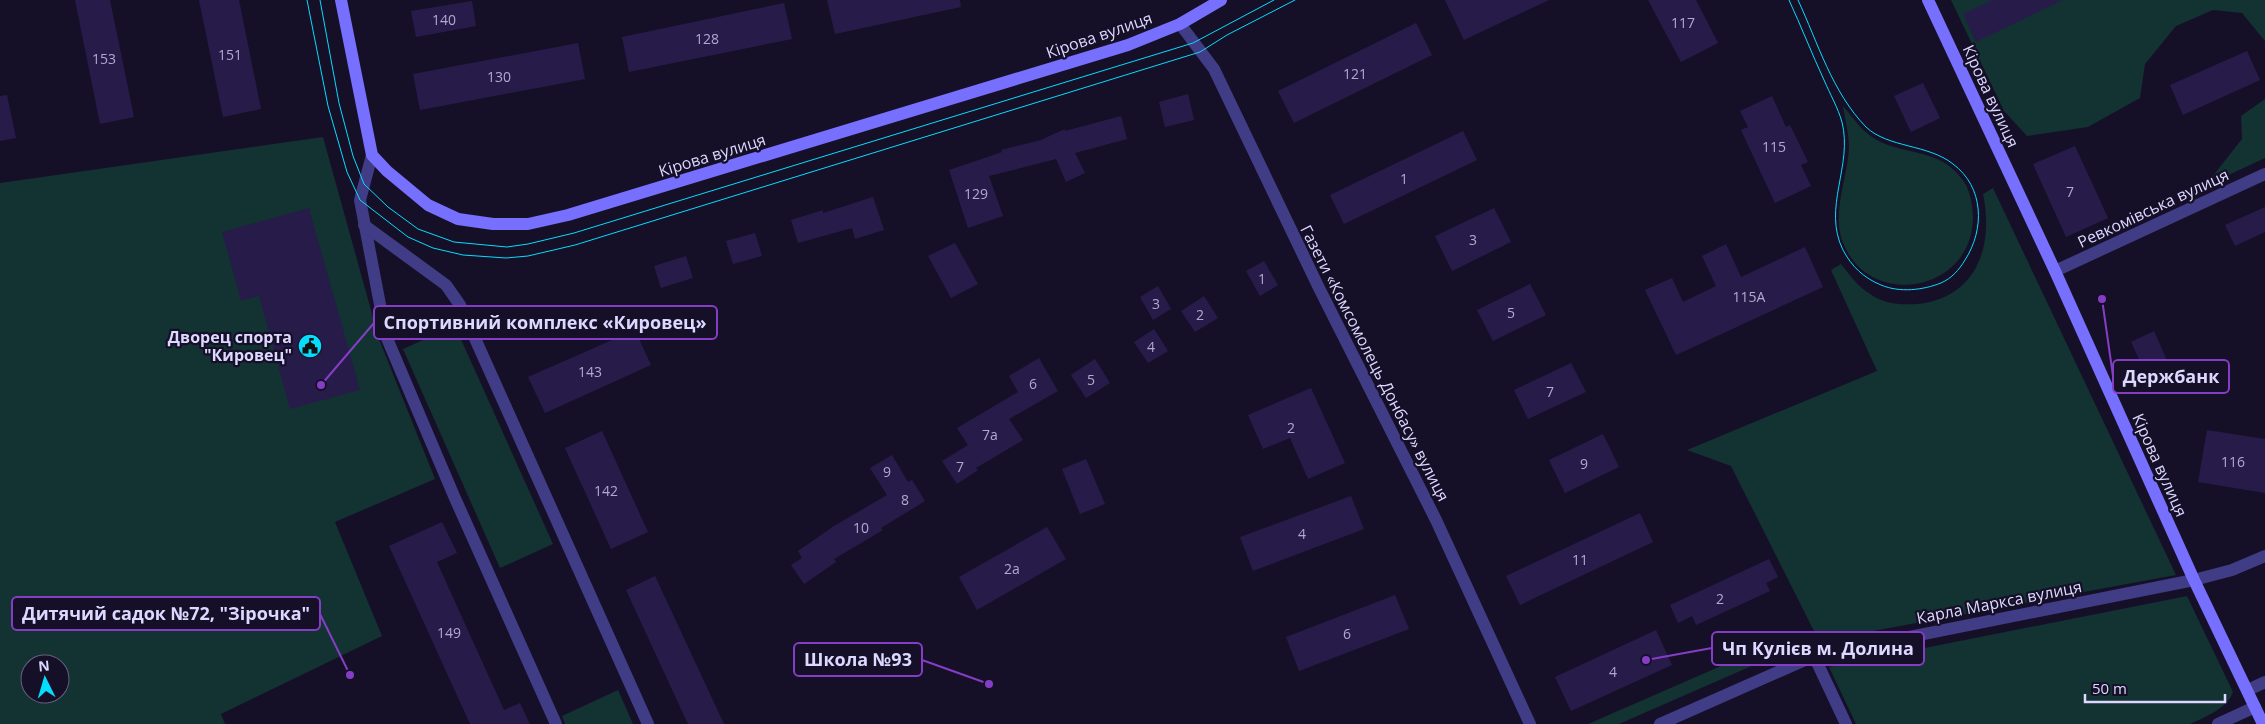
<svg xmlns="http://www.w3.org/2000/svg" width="2265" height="724" viewBox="0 0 2265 724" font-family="'Open Sans',sans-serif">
  <rect width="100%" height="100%" fill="#151028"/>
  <g fill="#133232" fill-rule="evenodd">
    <polygon points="1951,0 2265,0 2265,41 2242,13 2213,10 2176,26 2145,64 2140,98 2088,127 2027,136 2004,111"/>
    <polygon points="2265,99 2265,158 2205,186 2242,139 2241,116"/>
    <path d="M1843 106C1851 115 1859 127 1868 134 1899 159 1941 143 1966 185 1971 195 1973 208 1973 218 1972 293 1867 311 1842 240 1832 211 1848 177 1849 147 1849 134 1845 119 1843 106Z"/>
    <path d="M323 137 379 339 435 479 335 522 382 636 221 714 225 724H0V183ZM30 664H60V694H30Z"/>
    <path d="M1993 188 2176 575 1819 641 1731 466 1687 450 1877 371 1831 270 1841 264C1850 275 1857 286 1870 294 1884 304 1900 305 1917 304 1977 298 1994 246 1983 194Z"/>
    <polygon points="455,326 553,544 500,568 403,349"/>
    <path d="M2187 596 2233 692C2227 709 2205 717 2190 724H1856L1829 667Z"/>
    <polygon points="1799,632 1804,643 1619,724 1588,724"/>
    <polygon points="618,690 633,724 565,724 562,716"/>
  </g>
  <g fill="#271c49">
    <polygon points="75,0 110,0 134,117 100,124"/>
    <polygon points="199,0 239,0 261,109 223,117"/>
    <polygon points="827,0 960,0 961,7 835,34"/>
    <polygon points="1445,0 1549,0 1464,40"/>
    <polygon points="1648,0 1696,0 1718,43 1681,62"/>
    <polygon points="1992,0 2063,0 1976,42 1963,14"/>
    <polygon points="472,1 476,26 416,37 411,11"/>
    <polygon points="784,3 792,39 629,72 622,37"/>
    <polygon points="1416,23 1432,55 1294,123 1278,91"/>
    <polygon points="578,43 585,79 420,110 413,74"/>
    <polygon points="2247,51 2260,80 2183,115 2170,85"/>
    <polygon points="1923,83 1940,118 1911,132 1894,96"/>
    <polygon points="1188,94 1194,120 1165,127 1159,102"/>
    <polygon points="7,95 16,138 0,141 0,96"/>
    <polygon points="1772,96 1786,127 1790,125 1808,162 1801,165 1811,186 1775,203 1741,130 1748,127 1740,111"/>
    <polygon points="1121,116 1127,139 1075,153 1085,173 1066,182 1056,159 989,176 1003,216 968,228 949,170 1002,152 1001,150 1041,140 1065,129 1065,131"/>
    <polygon points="1463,131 1477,160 1344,224 1330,195"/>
    <polygon points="2075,146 2108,218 2066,237 2033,164"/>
    <polygon points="873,197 884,230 855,239 852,228 798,243 791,220 823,210 823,213"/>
    <polygon points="2265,207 2265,232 2235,246 2225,225"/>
    <polygon points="309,208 360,390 290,409 259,296 241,301 222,232"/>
    <polygon points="1494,208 1511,242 1452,271 1435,236"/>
    <polygon points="755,233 762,256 733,264 726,241"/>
    <polygon points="955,243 978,284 951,298 928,256"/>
    <polygon points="1726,244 1741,277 1805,247 1823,287 1676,355 1645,290 1672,278 1683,302 1716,286 1702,256"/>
    <polygon points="686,256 693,278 661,288 654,266"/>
    <polygon points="1264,261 1278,285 1260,296 1246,271"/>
    <polygon points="1530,284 1546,315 1493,341 1477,310"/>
    <polygon points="1158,286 1171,309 1153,320 1140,297"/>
    <polygon points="1204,296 1218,318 1195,332 1181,311"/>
    <polygon points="1154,329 1168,351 1148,363 1134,342"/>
    <polygon points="635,330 651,365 545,413 528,377"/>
    <polygon points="2154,331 2176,381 2154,391 2131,342"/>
    <polygon points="1039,358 1058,391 1009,419 1023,440 976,468 978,470 957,484 942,461 968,445 957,428 1018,392 1009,376"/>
    <polygon points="1095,359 1110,383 1086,398 1071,375"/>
    <polygon points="1571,363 1586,392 1528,419 1514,390"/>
    <polygon points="1311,388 1345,463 1308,479 1290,438 1263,449 1248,415"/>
    <polygon points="2207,430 2265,439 2265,493 2198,482"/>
    <polygon points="602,431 648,532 611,549 565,448"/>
    <polygon points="1603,434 1619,467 1565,493 1549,460"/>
    <polygon points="892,455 908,482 912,480 925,501 881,528 883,530 834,559 836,562 804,584 791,565 802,558 798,551 834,526 887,495 870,468"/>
    <polygon points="1086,459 1105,504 1080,514 1062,469"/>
    <polygon points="1351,496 1364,529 1253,571 1240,537"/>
    <polygon points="1640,513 1653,542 1520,605 1506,576"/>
    <polygon points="442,522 457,553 437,562 504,710 520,703 530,724 470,724 389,546"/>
    <polygon points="1047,527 1066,559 977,610 959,577"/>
    <polygon points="1769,559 1778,577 1766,583 1770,591 1696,625 1692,616 1678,623 1670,605"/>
    <polygon points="655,576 724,724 688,724 626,590"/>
    <polygon points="1395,595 1409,629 1299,671 1286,637"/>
    <polygon points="1656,630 1672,665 1571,711 1555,677"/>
  </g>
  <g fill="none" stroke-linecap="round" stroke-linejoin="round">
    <g stroke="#413c86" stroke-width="12">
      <polyline points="1180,24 1214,69 1319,288 1436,520 1530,724"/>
      <polyline points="372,155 360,200 386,336 454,496 556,724"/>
      <polyline points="364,225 446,285 460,305 648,724"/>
      <polyline points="2055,271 2265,174"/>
      <polyline points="1814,656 1846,724"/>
      <polyline points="2248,690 2265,682"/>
      <polyline points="1660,724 1814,656 2194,580 2232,570 2265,556"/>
      <polyline points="2218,724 2255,707"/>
    </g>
    <g stroke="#7770fe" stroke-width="12">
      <polyline points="341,0 372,155 387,171 428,205 458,219 493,224 528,224 568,215 1128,45 1180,24 1221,0"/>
      <polyline points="1928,0 2055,271 2194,580 2263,724"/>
    </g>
    <g stroke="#06ddfd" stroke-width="1">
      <polyline points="307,0 328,106 347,172 360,200 408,237 433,248 463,255 506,258 528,256 575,245 1200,52 1227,35 1295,0"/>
      <polyline points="320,0 339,103 353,156 364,184 388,207 418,229 454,242 507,247 528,244 574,233 1193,43 1274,0"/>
      <path d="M1789 0C1801 26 1812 54 1824 80 1830 94 1838 108 1842 122 1853 166 1822 208 1843 250 1852 267 1864 278 1881 285 1900 293 1923 290 1941 283 1952 278 1959 270 1965 260 1985 229 1984 187 1953 164 1928 144 1888 148 1866 127 1832 92 1818 43 1798 0"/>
    </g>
  </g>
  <defs>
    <g id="civic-disc" transform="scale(1.25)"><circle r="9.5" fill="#06ddfd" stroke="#151028"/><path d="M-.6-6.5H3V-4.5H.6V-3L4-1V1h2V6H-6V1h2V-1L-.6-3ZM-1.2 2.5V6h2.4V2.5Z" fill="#111"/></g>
  </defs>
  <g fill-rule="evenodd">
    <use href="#civic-disc" x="310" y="346"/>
  </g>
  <g text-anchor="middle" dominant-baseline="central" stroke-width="4.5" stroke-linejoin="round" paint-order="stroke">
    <g font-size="14" fill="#b0a9d2">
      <text x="444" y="19">140</text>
      <text x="1683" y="22">117</text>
      <text x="707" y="38">128</text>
      <text x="230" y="54">151</text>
      <text x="104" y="58">153</text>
      <text x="1355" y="73">121</text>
      <text x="499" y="76">130</text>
      <text x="1774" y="146">115</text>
      <text x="1404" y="178">1</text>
      <text x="2070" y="191">7</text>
      <text x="976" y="193">129</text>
      <text x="1473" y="239">3</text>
      <text x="1262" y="278">1</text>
      <text x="1749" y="296">115А</text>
      <text x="1156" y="303">3</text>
      <text x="1511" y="312">5</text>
      <text x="1200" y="314">2</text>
      <text x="1151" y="346">4</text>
      <text x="590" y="371">143</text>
      <text x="1091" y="379">5</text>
      <text x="1033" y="383">6</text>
      <text x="1550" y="391">7</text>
      <text x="1291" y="427">2</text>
      <text x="990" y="434">7а</text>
      <text x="2233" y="461">116</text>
      <text x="1584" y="463">9</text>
      <text x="960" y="466">7</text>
      <text x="887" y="471">9</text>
      <text x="606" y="490">142</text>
      <text x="905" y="499">8</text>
      <text x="861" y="527">10</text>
      <text x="1302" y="533">4</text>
      <text x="1580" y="559">11</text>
      <text x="1012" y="568">2а</text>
      <text x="1720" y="598">2</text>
      <text x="449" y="632">149</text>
      <text x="1347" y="633">6</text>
      <text x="1613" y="671">4</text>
    </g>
    <g font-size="16" fill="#ddd8ff" stroke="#151028">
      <text transform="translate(1099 35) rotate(-19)">Кірова вулиця</text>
      <text transform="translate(1991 96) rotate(65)">Кірова вулиця</text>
      <text transform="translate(712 155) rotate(-17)">Кірова вулиця</text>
      <text transform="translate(2153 208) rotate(-25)">Ревкомівська вулиця</text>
      <text transform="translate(1375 363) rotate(63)">Газети «Комсомолець Донбасу» вулиця</text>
      <text transform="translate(2160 465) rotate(66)">Кірова вулиця</text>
      <text transform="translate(1999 602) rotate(-11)">Карла Маркса вулиця</text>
    </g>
    <g font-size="16" font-weight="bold" fill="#ddd8ff" stroke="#151028" text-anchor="end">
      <text x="292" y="337">Дворец спорта<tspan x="292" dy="18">"Кировец"</tspan></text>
    </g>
  </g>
  <path fill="none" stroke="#853dc5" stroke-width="2" d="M321 385L374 323M2102 299L2113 376M350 675L320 614M1646 660L1712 648M989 684L922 660"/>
  <g fill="#853dc5" stroke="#151028" stroke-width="2">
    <circle cx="321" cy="385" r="5"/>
    <circle cx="2102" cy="299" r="5"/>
    <circle cx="350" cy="675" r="5"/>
    <circle cx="1646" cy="660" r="5"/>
    <circle cx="989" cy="684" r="5"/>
  </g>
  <g fill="#151028" stroke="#853dc5" stroke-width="2">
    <rect x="374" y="306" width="343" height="33" rx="5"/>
    <rect x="2113" y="360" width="116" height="33" rx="5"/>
    <rect x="12" y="597" width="308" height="33" rx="5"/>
    <rect x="1712" y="632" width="212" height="33" rx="5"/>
    <rect x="794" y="643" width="128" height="33" rx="5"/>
  </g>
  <g font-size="18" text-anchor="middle" font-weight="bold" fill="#ddd8ff">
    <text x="545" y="329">Cпортивний комплекс «Кировец»</text>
    <text x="2171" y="383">Держбанк</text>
    <text x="166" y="620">Дитячий садок №72, "Зірочка"</text>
    <text x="1818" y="655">Чп Кулієв м. Долина</text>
    <text x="858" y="666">Школа №93</text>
  </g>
  <g transform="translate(45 679) rotate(355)"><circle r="24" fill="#151028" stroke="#65607e"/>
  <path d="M0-4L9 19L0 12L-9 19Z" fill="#06ddfd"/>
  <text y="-8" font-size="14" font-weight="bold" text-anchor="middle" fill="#ddd8ff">N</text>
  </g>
  <path d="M2085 694v8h140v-8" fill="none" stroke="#ddd8ff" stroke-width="2.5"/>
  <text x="2092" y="694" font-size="15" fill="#ddd8ff" stroke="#151028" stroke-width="4" paint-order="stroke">50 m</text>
</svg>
